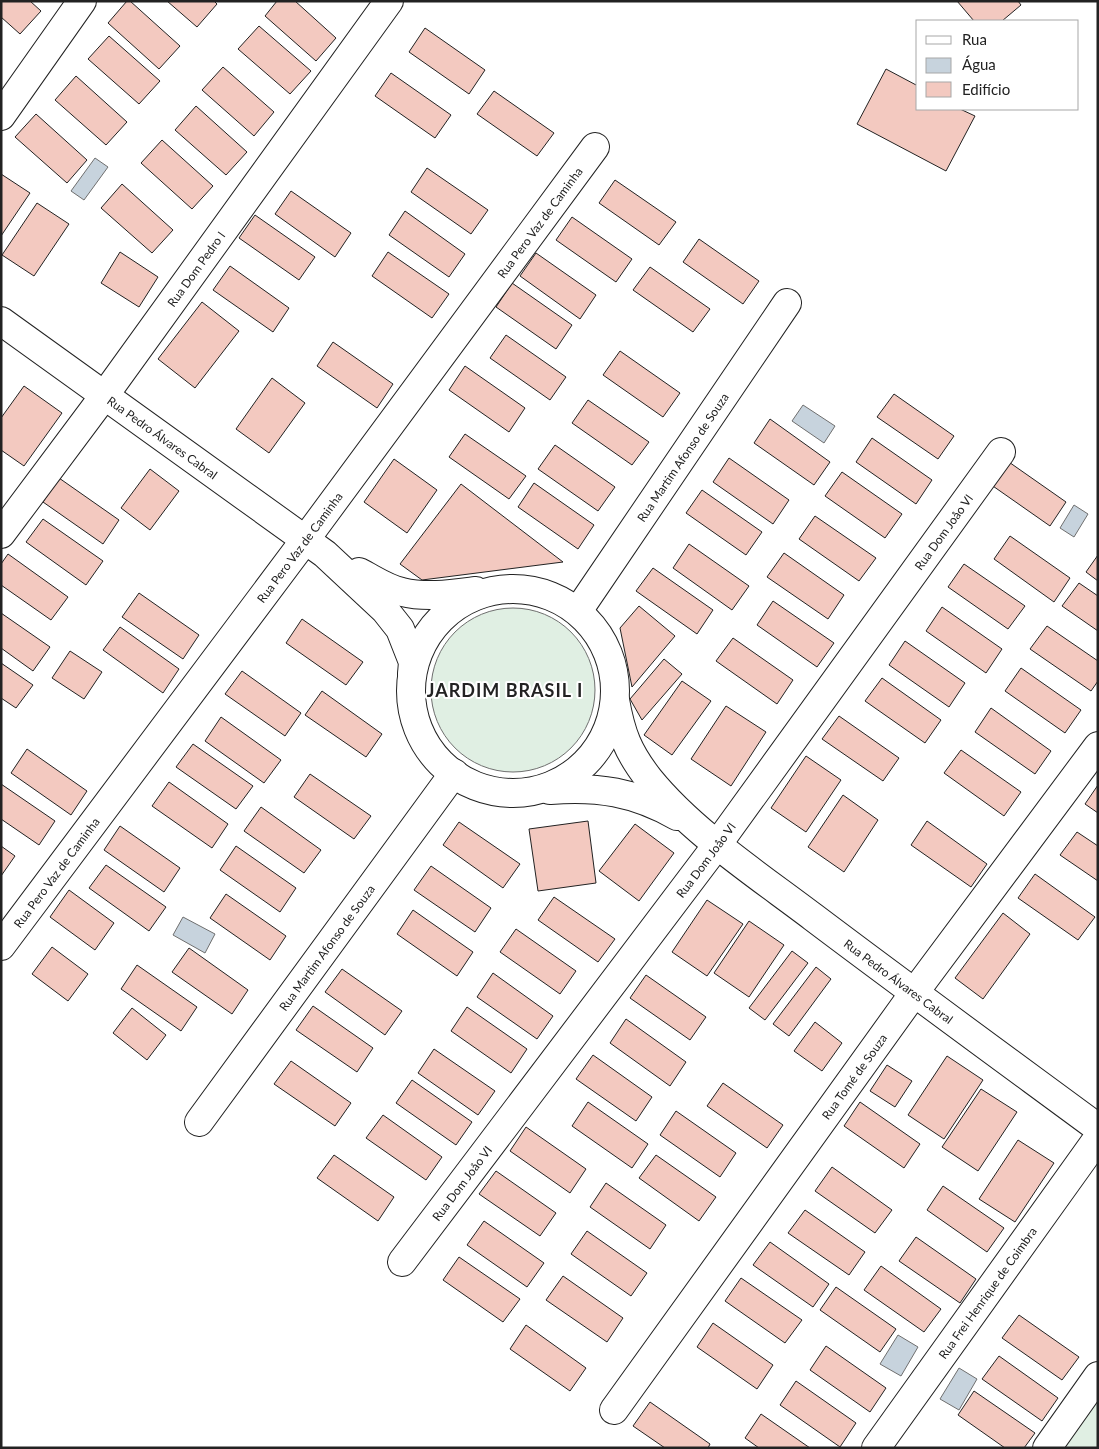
<svg xmlns="http://www.w3.org/2000/svg" width="1099" height="1449" viewBox="0 0 1099 1449" font-family="Lato,sans-serif">
  <rect width="100%" height="100%" fill="#fff"/>
  <g fill="#e0efe3" stroke="#6f6f6f">
    <circle cx="513" cy="690" r="82"/>
    <polygon points="1098,1395 1098,1448 1059,1448"/>
  </g>
  <g fill="#c7d3dd" stroke="#6f6f6f">
    <polygon points="95,158 108,167 84,200 71,191"/>
    <polygon points="803,405 835,426 824,443 792,421"/>
    <polygon points="1074,505 1088,514 1074,537 1060,528"/>
    <polygon points="183,917 215,934 205,953 173,935"/>
    <polygon points="898,1335 918,1347 901,1376 880,1364"/>
    <polygon points="959,1368 977,1379 959,1410 940,1399"/>
  </g>
  <g fill="#f3c9c0" stroke="#222">
    <polygon points="1,1 30,1 41,11 20,34 1,17"/>
    <polygon points="127,1 130,1 180,46 159,69 108,23"/>
    <polygon points="167,1 214,1 217,4 197,27"/>
    <polygon points="277,1 295,1 336,38 316,61 265,16"/>
    <polygon points="957,1 1018,1 1021,5 1002,21 974,21"/>
    <polygon points="259,26 311,71 290,94 238,49"/>
    <polygon points="425,28 485,70 469,94 409,52"/>
    <polygon points="109,36 160,81 139,104 88,59"/>
    <polygon points="223,67 274,112 254,136 202,90"/>
    <polygon points="886,69 918,86 918,109 960,109 975,116 946,171 857,124"/>
    <polygon points="391,73 451,115 435,138 375,96"/>
    <polygon points="76,76 127,122 106,145 55,100"/>
    <polygon points="494,91 554,133 537,156 477,114"/>
    <polygon points="196,106 247,152 226,175 175,130"/>
    <polygon points="36,114 87,160 67,183 15,137"/>
    <polygon points="162,140 213,186 192,209 141,163"/>
    <polygon points="427,168 488,210 471,234 411,192"/>
    <polygon points="1,174 30,193 1,236"/>
    <polygon points="615,180 676,222 659,245 599,203"/>
    <polygon points="122,184 173,230 152,253 101,208"/>
    <polygon points="291,191 351,233 335,257 275,214"/>
    <polygon points="37,203 69,224 34,276 2,255"/>
    <polygon points="405,211 465,254 449,277 389,235"/>
    <polygon points="255,215 315,257 299,280 239,238"/>
    <polygon points="572,217 632,259 616,282 556,240"/>
    <polygon points="699,239 759,281 743,304 683,262"/>
    <polygon points="120,252 158,277 139,307 101,283"/>
    <polygon points="388,252 449,294 432,318 372,276"/>
    <polygon points="536,253 596,295 580,319 520,276"/>
    <polygon points="230,266 289,308 273,332 213,290"/>
    <polygon points="650,267 710,309 693,332 633,290"/>
    <polygon points="512,283 572,325 556,349 496,307"/>
    <polygon points="202,302 239,331 195,388 158,359"/>
    <polygon points="506,335 566,377 550,400 490,358"/>
    <polygon points="333,342 393,384 377,408 317,366"/>
    <polygon points="620,351 680,393 663,417 603,375"/>
    <polygon points="465,366 525,408 509,432 449,390"/>
    <polygon points="272,378 305,403 269,453 236,429"/>
    <polygon points="24,386 62,413 24,466 1,450 1,418"/>
    <polygon points="894,394 954,436 938,459 877,417"/>
    <polygon points="588,400 649,442 632,465 572,423"/>
    <polygon points="770,419 830,462 814,485 754,443"/>
    <polygon points="465,434 526,476 509,499 449,457"/>
    <polygon points="872,438 932,480 916,504 856,462"/>
    <polygon points="555,445 615,487 598,511 538,469"/>
    <polygon points="729,458 789,500 773,524 713,482"/>
    <polygon points="394,459 437,490 407,533 364,502"/>
    <polygon points="1006,460 1066,502 1050,526 990,484"/>
    <polygon points="150,469 179,491 150,530 121,508"/>
    <polygon points="842,472 902,514 885,538 825,496"/>
    <polygon points="59,478 119,520 103,544 43,502"/>
    <polygon points="534,483 594,525 578,549 518,507"/>
    <polygon points="461,484 563,562 422,580 400,564"/>
    <polygon points="702,490 762,532 746,555 686,513"/>
    <polygon points="815,516 876,558 859,581 799,539"/>
    <polygon points="43,519 103,561 86,585 26,542"/>
    <polygon points="1010,536 1070,578 1054,602 994,559"/>
    <polygon points="689,544 749,586 732,610 673,568"/>
    <polygon points="784,553 844,595 828,619 767,577"/>
    <polygon points="8,554 68,597 51,620 1,585 1,564"/>
    <polygon points="1098,555 1098,581 1086,572"/>
    <polygon points="964,564 1025,606 1008,629 948,587"/>
    <polygon points="653,568 713,610 697,634 636,591"/>
    <polygon points="1079,583 1098,596 1098,631 1062,606"/>
    <polygon points="139,593 199,635 183,659 122,617"/>
    <polygon points="773,601 834,643 817,667 757,625"/>
    <polygon points="639,606 675,636 632,687 620,628"/>
    <polygon points="942,607 1002,649 986,673 926,631"/>
    <polygon points="1,613 50,647 33,671 1,648"/>
    <polygon points="302,619 363,662 346,685 286,643"/>
    <polygon points="1047,626 1098,661 1098,681 1091,691 1030,649"/>
    <polygon points="120,627 179,669 163,693 103,650"/>
    <polygon points="733,638 793,680 777,704 716,661"/>
    <polygon points="905,641 965,683 949,707 889,665"/>
    <polygon points="70,651 102,672 84,699 52,678"/>
    <polygon points="664,659 682,674 642,720 630,699"/>
    <polygon points="1,663 33,685 16,708 1,698"/>
    <polygon points="1021,668 1081,710 1065,733 1005,691"/>
    <polygon points="242,671 301,713 285,736 225,694"/>
    <polygon points="882,678 941,720 925,743 865,701"/>
    <polygon points="682,681 711,701 672,755 644,735"/>
    <polygon points="322,691 382,734 366,757 305,715"/>
    <polygon points="726,706 766,732 731,786 691,759"/>
    <polygon points="991,708 1051,751 1035,774 975,732"/>
    <polygon points="839,716 899,758 883,781 822,739"/>
    <polygon points="221,717 281,760 264,783 205,741"/>
    <polygon points="193,744 253,786 236,809 176,767"/>
    <polygon points="27,749 87,791 71,815 11,773"/>
    <polygon points="961,750 1021,792 1004,816 944,773"/>
    <polygon points="806,756 841,780 806,832 771,808"/>
    <polygon points="310,774 371,816 354,839 294,797"/>
    <polygon points="169,782 228,824 212,848 152,806"/>
    <polygon points="1,784 55,821 39,845 1,819"/>
    <polygon points="1098,785 1098,813 1085,804"/>
    <polygon points="843,795 878,820 844,872 808,847"/>
    <polygon points="261,807 321,850 304,873 244,831"/>
    <polygon points="588,821 596,883 538,891 529,829"/>
    <polygon points="927,821 987,864 971,887 911,845"/>
    <polygon points="459,822 520,864 503,888 443,845"/>
    <polygon points="635,824 674,853 639,901 599,871"/>
    <polygon points="120,826 180,868 164,892 104,850"/>
    <polygon points="1077,832 1098,846 1098,881 1060,855"/>
    <polygon points="1,846 15,856 1,876"/>
    <polygon points="236,846 296,888 280,912 220,870"/>
    <polygon points="106,865 166,907 149,931 89,888"/>
    <polygon points="431,866 491,908 475,932 414,890"/>
    <polygon points="1035,874 1095,917 1078,940 1018,898"/>
    <polygon points="69,890 114,923 95,950 50,917"/>
    <polygon points="226,894 286,936 270,960 210,918"/>
    <polygon points="554,897 615,939 598,962 538,920"/>
    <polygon points="707,900 743,924 707,976 672,952"/>
    <polygon points="413,910 473,952 457,976 397,934"/>
    <polygon points="1003,913 1030,934 983,999 955,978"/>
    <polygon points="749,921 784,945 749,997 714,973"/>
    <polygon points="516,929 576,971 560,994 500,952"/>
    <polygon points="52,947 88,974 68,1001 32,974"/>
    <polygon points="189,948 248,990 232,1014 172,972"/>
    <polygon points="792,951 808,963 765,1020 749,1008"/>
    <polygon points="137,965 197,1007 181,1031 121,989"/>
    <polygon points="816,967 831,979 789,1036 773,1024"/>
    <polygon points="342,969 402,1011 385,1035 325,992"/>
    <polygon points="493,973 553,1016 537,1039 477,997"/>
    <polygon points="646,975 706,1017 690,1040 630,998"/>
    <polygon points="313,1006 373,1048 357,1072 296,1030"/>
    <polygon points="467,1007 527,1049 511,1073 451,1031"/>
    <polygon points="132,1008 166,1035 147,1060 113,1033"/>
    <polygon points="626,1019 686,1062 670,1086 610,1043"/>
    <polygon points="815,1022 842,1043 822,1071 794,1051"/>
    <polygon points="434,1049 495,1091 478,1115 418,1073"/>
    <polygon points="593,1055 652,1097 636,1121 576,1079"/>
    <polygon points="947,1056 983,1080 944,1139 908,1115"/>
    <polygon points="291,1061 351,1103 335,1126 274,1084"/>
    <polygon points="887,1065 912,1081 895,1107 870,1091"/>
    <polygon points="412,1080 472,1122 456,1145 396,1103"/>
    <polygon points="723,1083 783,1125 767,1148 707,1106"/>
    <polygon points="981,1089 1017,1112 978,1171 942,1147"/>
    <polygon points="588,1102 648,1144 632,1168 572,1126"/>
    <polygon points="860,1102 920,1144 904,1168 844,1126"/>
    <polygon points="676,1111 736,1153 720,1177 660,1135"/>
    <polygon points="383,1115 442,1157 426,1180 366,1138"/>
    <polygon points="526,1127 586,1169 570,1193 510,1151"/>
    <polygon points="1018,1140 1054,1163 1015,1222 979,1199"/>
    <polygon points="334,1155 394,1197 378,1221 317,1178"/>
    <polygon points="656,1155 716,1197 699,1221 639,1178"/>
    <polygon points="832,1167 892,1210 875,1233 815,1191"/>
    <polygon points="496,1171 556,1213 540,1236 479,1194"/>
    <polygon points="606,1183 666,1225 650,1249 590,1207"/>
    <polygon points="943,1186 1004,1228 987,1252 927,1210"/>
    <polygon points="805,1210 865,1252 849,1275 788,1233"/>
    <polygon points="484,1221 544,1263 527,1287 467,1245"/>
    <polygon points="587,1231 647,1273 631,1296 571,1254"/>
    <polygon points="916,1237 976,1279 960,1303 899,1261"/>
    <polygon points="770,1242 829,1284 813,1307 753,1265"/>
    <polygon points="459,1257 520,1299 503,1322 443,1280"/>
    <polygon points="881,1266 941,1309 924,1332 864,1290"/>
    <polygon points="563,1276 623,1318 607,1342 546,1300"/>
    <polygon points="741,1278 802,1320 785,1343 725,1301"/>
    <polygon points="836,1287 896,1329 880,1352 820,1310"/>
    <polygon points="1019,1315 1079,1357 1062,1380 1002,1338"/>
    <polygon points="713,1323 773,1365 757,1389 697,1347"/>
    <polygon points="526,1325 586,1368 570,1391 510,1349"/>
    <polygon points="826,1346 886,1388 870,1412 810,1370"/>
    <polygon points="999,1356 1058,1398 1042,1421 982,1379"/>
    <polygon points="796,1381 856,1423 840,1447 780,1405"/>
    <polygon points="974,1391 1035,1433 1024,1448 1005,1448 958,1415"/>
    <polygon points="650,1402 710,1444 708,1448 665,1448 633,1426"/>
    <polygon points="761,1414 810,1448 759,1448 745,1438"/>
  </g>
  <g fill="none" stroke-linecap="round" stroke-linejoin="round">
    <g stroke="#222" stroke-width="30">
      <g id="minor">
        <polyline points="1,116 82,1"/>
        <path id="s1" d="M1 321 325 554 385 610 400 629 413 662 412 674"/>
        <path id="s2" d="M1 534 104 396 389 1"/>
        <path d="M359 572C373 579 387 589 402 592 426 598 452 594 476 591"/>
        <circle cx="513" cy="691" r="102"/>
        <path id="s3" d="M578 611 787 303"/>
        <path id="s4" d="M615 700C621 734 628 752 649 779 692 832 759 876 813 917 907 988 1003 1058 1098 1128"/>
        <path d="M550 790C597 786 635 792 677 816"/>
        <path id="s5" d="M1 946 305 540 595 147"/>
        <path id="s6" d="M199 1122 454 773"/>
        <path id="s7" d="M402 1262 717 845 1001 452"/>
        <path id="s8" d="M614 1410 914 993 1098 746"/>
        <path id="s9" d="M876 1448 1098 1138"/>
        <polyline points="1047,1448 1098,1376"/>
      </g>
    </g>
    <use href="#minor" stroke="#fff" stroke-width="28"/>
  </g>
  <g text-anchor="middle" dominant-baseline="central" stroke-width="4" stroke-linejoin="round" paint-order="stroke">
    <g font-size="12" fill="#222" stroke="#fff">
      <text stroke="none"><textPath href="#s5" startOffset="902">Rua Pero Vaz de Caminha</textPath></text>
      <text stroke="none"><textPath href="#s2" startOffset="329">Rua Dom Pedro I</textPath></text>
      <text stroke="none"><textPath href="#s1" startOffset="199">Rua Pedro Álvares Cabral</textPath></text>
      <text stroke="none"><textPath href="#s3" startOffset="186">Rua Martim Afonso de Souza</textPath></text>
      <text stroke="none"><textPath href="#s7" startOffset="909">Rua Dom Joåo VI</textPath></text>
      <text stroke="none"><textPath href="#s5" startOffset="498">Rua Pero Vaz de Caminha</textPath></text>
      <text stroke="none"><textPath href="#s7" startOffset="504">Rua Dom Joåo VI</textPath></text>
      <text stroke="none"><textPath href="#s5" startOffset="92">Rua Pero Vaz de Caminha</textPath></text>
      <text stroke="none"><textPath href="#s6" startOffset="216">Rua Martim Afonso de Souza</textPath></text>
      <text stroke="none"><textPath href="#s4" startOffset="409">Rua Pedro Álvares Cabral</textPath></text>
      <text stroke="none"><textPath href="#s8" startOffset="411">Rua Tomé de Souza</textPath></text>
      <text stroke="none"><textPath href="#s7" startOffset="99">Rua Dom Joåo VI</textPath></text>
      <text stroke="none"><textPath href="#s9" startOffset="191">Rua Frei Henrique de Coimbra</textPath></text>
    </g>
    <g font-size="18" font-weight="bold" letter-spacing="1" fill="#222" stroke="#fff">
      <text x="505" y="690">JARDIM BRASIL I</text>
    </g>
  </g>
  <rect width="1099" height="1449" fill="none" stroke="#222222" stroke-width="5"/>
  <rect x="916" y="20" width="162" height="90" fill="#ffffff" stroke="#a7a7a7"/>
  <rect x="926" y="36" width="25" height="8" fill="#ffffff" stroke="#a7a7a7"/>
  <text x="962" y="45" font-size="15" fill="#222222">Rua</text>
  <rect x="926" y="58" width="25" height="15" fill="#c7d3dd" stroke="#a7a7a7"/>
  <text x="962" y="70" font-size="15" fill="#222222">Água</text>
  <rect x="926" y="82" width="25" height="15" fill="#f3c9c0" stroke="#a7a7a7"/>
  <text x="962" y="95" font-size="15" fill="#222222">Edifício</text>
</svg>
